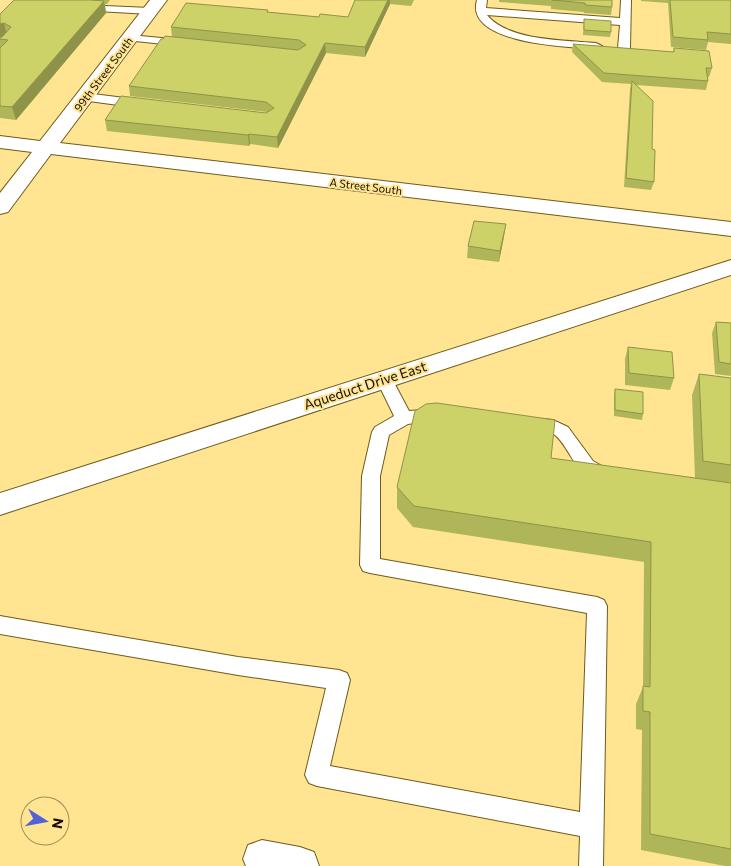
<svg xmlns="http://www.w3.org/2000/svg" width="731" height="866" viewBox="0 0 731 866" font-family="Commissioner,sans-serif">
  <rect width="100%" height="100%" fill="#ffe492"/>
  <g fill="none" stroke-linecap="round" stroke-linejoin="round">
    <g stroke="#6f5b1b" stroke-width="2">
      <g id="lane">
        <path d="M477 0H487L486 8 620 18 621 0H631L630 48 624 51 618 48 620 25 487 15C508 41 565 40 596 43L602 46 596 49C569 47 464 44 477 0Z"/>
        <polygon points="83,5 150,8 155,11 150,14 79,10 78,8 79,6"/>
        <polygon points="130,35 182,40 188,43 182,46 126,40 124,38"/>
        <polygon points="85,93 141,100 147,104 141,108 81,100 79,97 81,94"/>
        <polygon points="384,373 390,375 409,411 436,409 442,411 445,415 442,419 408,424 389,435 380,476 380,559 597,597 604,600 607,606 603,866 579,866 580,836 317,786 309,783 305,775 326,688 238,675 0,634 0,616 238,657 339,670 347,673 350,680 330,766 580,812 587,613 370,573 363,571 360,565 362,476 372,432 375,427 394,416 376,379 378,375"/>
        <path d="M531 418 553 420 568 427 593 461 607 469 610 474 607 479C579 488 572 449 555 435 547 429 534 431 525 428L522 424 525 420Z"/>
      </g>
    </g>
    <g stroke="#6f5b1b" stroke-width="2">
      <g id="street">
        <polygon points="731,260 731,275 0,515 0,493"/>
        <polygon points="262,840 300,847 314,852 319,866 246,866 243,859 248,845"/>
      </g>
    </g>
    <g stroke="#6f5b1b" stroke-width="2">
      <polygon id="secondary" points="150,0 167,0 60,143 731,222 731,236 51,154 8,212 0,214 0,193 32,152 0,148 0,136 40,141"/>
    </g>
    <use href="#lane" fill="#fff" fill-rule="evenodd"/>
    <use href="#street" fill="#fff" fill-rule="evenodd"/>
    <use href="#secondary" fill="#fff" fill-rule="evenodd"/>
  </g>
  <g fill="#afb559">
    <polygon points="14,0 110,0 107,4 105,4 106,13 16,120 0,118 0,14"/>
    <polygon points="355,0 414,0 411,6 390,4 365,57 326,53 278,148 250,144 249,146 107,131 105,120 266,113 267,112 130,96 129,86 163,39 172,37 171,27 268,12 319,17 348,17"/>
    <polygon points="499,0 612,0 612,7 611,15 584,13 584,12 551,9 551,6 499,2"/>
    <polygon points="641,0 731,0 731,44 708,42 706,50 671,47 668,3 641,1"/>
    <polygon points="584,19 611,32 610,37 583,35"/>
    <polygon points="573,44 673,52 674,48 712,68 709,77 708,77 708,81 706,90 636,85 652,149 654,182 651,190 624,187 630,89 631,84 602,82 572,52"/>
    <polygon points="504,236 499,262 467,258 468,246"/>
    <polygon points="716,322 731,323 731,376 715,374 712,333"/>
    <polygon points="628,347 674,378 670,390 625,385 625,359"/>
    <polygon points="699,374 731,378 731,866 725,866 641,850 642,730 636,729 636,704 643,687 644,562 413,527 397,508 397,487 551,458 695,478 692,395"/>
    <polygon points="615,389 643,414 642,420 614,416 614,395"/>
  </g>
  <g fill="#8f9349">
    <polygon points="388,0 390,0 390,4 365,57 365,47"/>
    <polygon points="104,1 106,13 16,120 12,107"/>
    <polygon points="4,23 7,35 0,38 0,24"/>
    <polygon points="325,43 326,53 278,148 277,137"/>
    <polygon points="249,134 250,144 249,146 248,135"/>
    <polygon points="506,224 504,236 499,262 500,251"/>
  </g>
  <g fill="#ccd268" stroke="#8f9349">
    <polygon points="14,0 90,0 104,1 12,107 0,106 0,48 8,40 0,39 0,37 2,37 11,27 4,23 0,24 0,14"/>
    <polygon points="355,0 388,0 365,47 325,43 277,137 249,134 248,135 105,120 121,96 266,113 274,108 266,102 129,86 161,39 163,39 165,36 298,50 306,45 299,40 171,27 186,3 268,10 267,12 319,17 320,14 348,17"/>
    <polygon points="552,0 612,0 612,7 585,5 585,3"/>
    <polygon points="670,0 731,0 731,34 707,32 708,40 673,37"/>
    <polygon points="584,19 611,21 611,32 584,30"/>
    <polygon points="573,44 674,52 674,48 709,51 712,68 706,68 708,81 604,73"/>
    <polygon points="632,81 653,101 652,149 655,150 654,182 626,178"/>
    <polygon points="474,221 506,224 500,251 468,246"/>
    <polygon points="716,322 731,323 731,364 719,362"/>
    <polygon points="628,347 672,352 674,378 629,373"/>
    <polygon points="699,374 731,378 731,465 703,461"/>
    <polygon points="615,389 643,392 643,414 615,410"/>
    <polygon points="437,403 555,420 551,458 731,483 731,849 650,834 650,712 643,711 643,686 650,687 651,542 414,506 397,487 415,411 426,404"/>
  </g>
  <g text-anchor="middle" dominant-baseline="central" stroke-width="4" stroke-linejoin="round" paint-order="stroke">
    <g font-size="11" fill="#160e00" stroke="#ffe492">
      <text transform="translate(103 74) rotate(-53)">99th Street South</text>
      <text transform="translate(366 186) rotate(7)">A Street South</text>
    </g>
    <g font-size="14" fill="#160e00" stroke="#ffe492">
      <text transform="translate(365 385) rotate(-18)">Aqueduct Drive East</text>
    </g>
  </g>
  <g transform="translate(45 821) rotate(101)"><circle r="24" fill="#ffe492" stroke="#a28e58"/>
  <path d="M0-4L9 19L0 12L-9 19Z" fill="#4f62d7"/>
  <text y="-8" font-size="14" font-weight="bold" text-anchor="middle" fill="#160e00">N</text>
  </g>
</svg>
